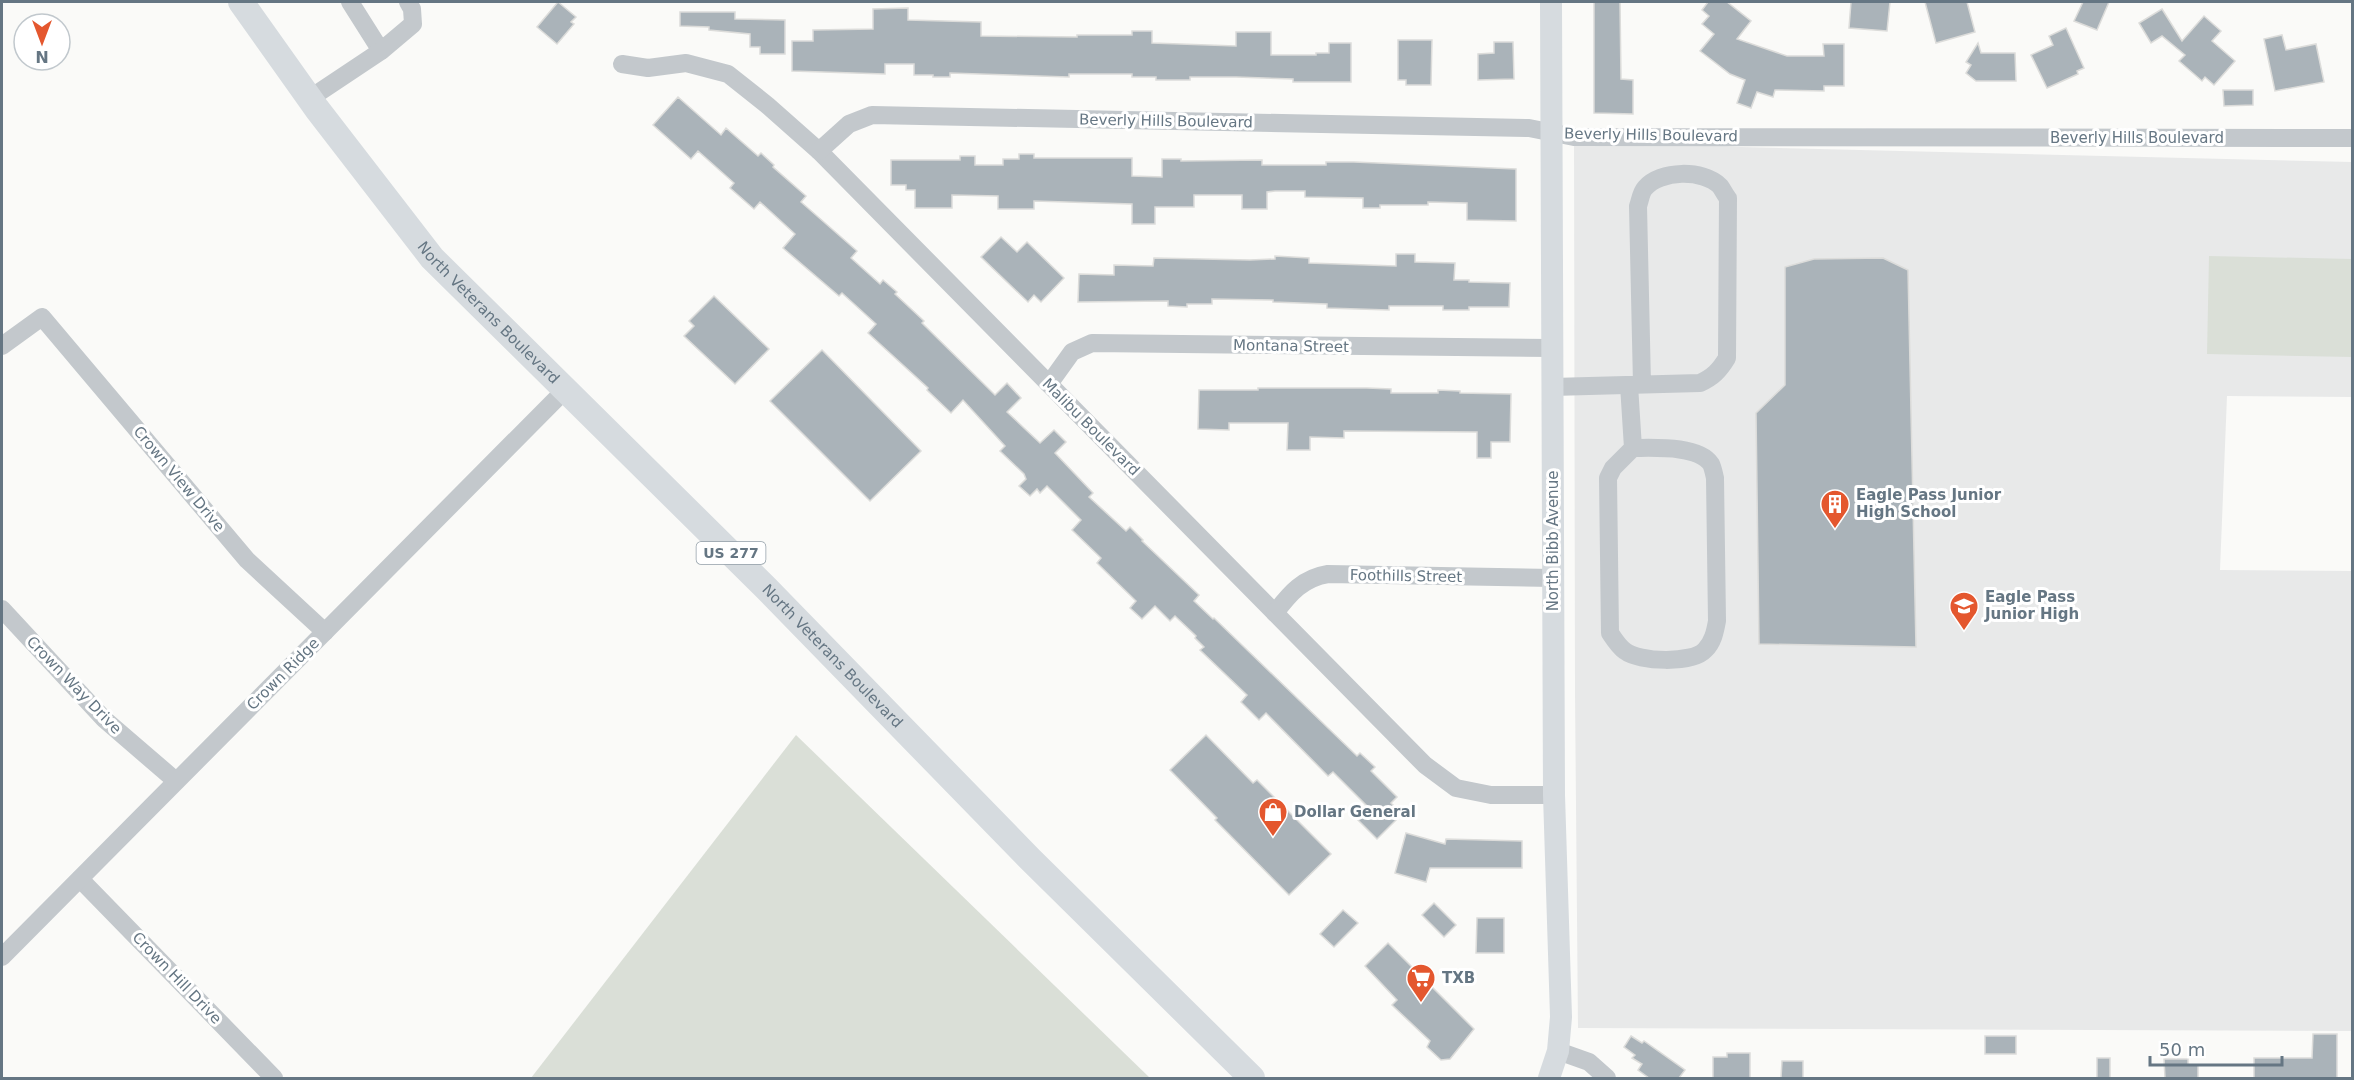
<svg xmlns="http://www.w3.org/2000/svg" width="2354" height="1080" viewBox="0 0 2354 1080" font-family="'DejaVu Sans',sans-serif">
  <rect width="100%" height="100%" fill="#fafaf8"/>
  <polygon fill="#e8e9e9" points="1574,137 1741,147 2352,162 2352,397 2227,396 2220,570 2352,571 2352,1031 1578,1028 1575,693"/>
  <g fill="#dadfd7">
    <polygon points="2209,256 2352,259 2352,357 2207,354"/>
    <polygon points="796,735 1150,1078 531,1078"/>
  </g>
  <g fill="#aab3b9" stroke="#dcdcda" stroke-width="1.5">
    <polygon points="558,2 576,17 571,22 574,24 557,44 537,27"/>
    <polygon points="1594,2 1620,2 1621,79 1633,80 1633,114 1594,113"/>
    <polygon points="1708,2 1727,2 1751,21 1737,39 1787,56 1824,56 1823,44 1844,44 1844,86 1824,86 1824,91 1775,90 1773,97 1757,92 1751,108 1737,103 1745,80 1730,74 1700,51 1714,34 1702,24 1709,16 1702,10"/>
    <polygon points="1851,2 1890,2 1887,31 1849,28"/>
    <polygon points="1925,2 1967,2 1975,32 1936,43"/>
    <polygon points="2083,2 2109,2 2097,30 2074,21"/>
    <polygon points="908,8 908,20 981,22 981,36 1077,37 1077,35 1132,35 1132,31 1152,31 1152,43 1236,46 1236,32 1271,32 1271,55 1316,55 1316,53 1329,53 1329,43 1351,43 1351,82 1293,82 1293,79 1236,77 1190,77 1190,80 1156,80 1156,77 1132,77 1132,74 1069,74 1069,77 950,73 950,77 933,77 933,75 914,75 914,64 885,64 885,74 792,71 792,41 813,41 813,30 873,29 873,9"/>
    <polygon points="2162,9 2182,41 2204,16 2221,31 2212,41 2235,61 2214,85 2205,77 2202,81 2179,61 2185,55 2162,36 2151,43 2139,23"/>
    <polygon points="680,12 735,12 735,19 785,20 785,54 760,54 760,47 750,47 750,34 709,30 709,27 680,26"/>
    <polygon points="2066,28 2084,68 2077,71 2078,74 2047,88 2031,55 2053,45 2049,36"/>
    <polygon points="2282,35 2286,50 2316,44 2324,82 2275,91 2264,39"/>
    <polygon points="1398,40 1432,40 1431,85 1406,85 1406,80 1398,80"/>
    <polygon points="1494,42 1513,42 1514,79 1478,80 1478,54 1494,53"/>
    <polygon points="1978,43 1981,53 2015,53 2016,81 1976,81 1966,73 1971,65 1966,62"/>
    <polygon points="2223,90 2253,90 2253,105 2224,106"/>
    <polygon points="678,97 721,135 726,128 758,156 761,153 774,165 773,167 806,196 801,202 857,251 851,258 880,284 883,280 897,292 895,294 924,321 922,323 995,395 1007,383 1021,398 1007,412 1040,443 1054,430 1066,442 1055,453 1093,493 1089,497 1126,531 1130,527 1143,540 1142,541 1199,595 1194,601 1213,619 1214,618 1357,756 1360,753 1375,767 1371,771 1397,797 1391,803 1402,814 1377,839 1354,816 1366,805 1333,772 1328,776 1266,713 1259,720 1241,702 1247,695 1200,650 1204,647 1195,638 1196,636 1175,616 1170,621 1155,606 1142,619 1130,608 1136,601 1097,563 1101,558 1072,530 1081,520 1047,486 1040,493 1037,489 1030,496 1019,486 1026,479 1024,474 1000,451 1005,446 963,400 951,413 927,390 928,388 868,333 876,324 842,293 839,296 783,248 795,234 760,202 754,209 730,188 734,183 698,151 691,159 653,125"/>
    <polygon points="1019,154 1034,154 1034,158 1132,158 1132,176 1162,177 1162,159 1181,159 1181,161 1262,160 1262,165 1326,165 1326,162 1354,162 1516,169 1516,221 1467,220 1467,203 1428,202 1428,205 1380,205 1380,208 1363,208 1363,198 1305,197 1305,191 1275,191 1267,192 1267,209 1242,209 1242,195 1194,195 1194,207 1155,207 1155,224 1132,224 1132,204 1034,201 1034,209 998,209 998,196 952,195 952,208 915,208 915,190 906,190 906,185 891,185 891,160 960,160 960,156 975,156 975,165 1003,165 1003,159 1019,159"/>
    <polygon points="1001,237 1017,252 1027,242 1064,278 1041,302 1034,295 1028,302 981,257"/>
    <polygon points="1396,254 1415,254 1415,262 1455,263 1454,280 1469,280 1469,282 1510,283 1509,307 1469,307 1469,310 1443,310 1443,306 1389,306 1389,310 1327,308 1327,304 1273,302 1273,300 1212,299 1212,304 1187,304 1187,307 1168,306 1168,301 1078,302 1079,274 1114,275 1114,265 1153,266 1154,258 1250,260 1275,259 1275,256 1309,258 1309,263 1396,266"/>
    <polygon points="1883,258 1908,270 1916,647 1759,644 1756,413 1785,385 1785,267 1814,259"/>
    <polygon points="714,296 769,349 735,384 684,336 694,326 689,321"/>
    <polygon points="822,350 921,451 870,501 770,401"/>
    <polygon points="1258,388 1367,388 1391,389 1391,393 1438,393 1438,390 1460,391 1460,393 1511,394 1510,442 1491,442 1491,458 1477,458 1477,432 1344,431 1344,438 1310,437 1310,450 1287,450 1288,423 1229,423 1229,430 1198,429 1199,390 1258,390"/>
    <polygon points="1206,735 1253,783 1257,780 1331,854 1289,895 1215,820 1217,818 1170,770"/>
    <polygon points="1406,833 1445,844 1446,839 1522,841 1522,868 1430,868 1426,882 1395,873"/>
    <polygon points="1434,903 1456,925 1444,937 1422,915"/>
    <polygon points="1343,910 1358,923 1334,947 1320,934"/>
    <polygon points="1477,918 1504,918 1504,953 1476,953"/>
    <polygon points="1388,943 1474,1029 1450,1059 1441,1060 1427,1047 1430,1041 1392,1005 1397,1000 1365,966"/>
    <polygon points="2313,1034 2337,1034 2337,1078 2254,1078 2254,1058 2312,1058"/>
    <polygon points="1631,1036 1642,1043 1644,1041 1685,1070 1679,1078 1649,1078 1638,1070 1642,1064 1632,1058 1635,1055 1624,1047"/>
    <rect x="1985" y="1036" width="31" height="18"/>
    <polygon points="1727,1053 1750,1053 1750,1078 1713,1078 1713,1057 1727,1057"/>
    <rect x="2097" y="1058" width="13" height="20"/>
    <polygon points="2164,1059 2188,1059 2188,1065 2198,1065 2198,1078 2165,1078"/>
    <polygon points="1782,1061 1803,1061 1803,1078 1781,1078"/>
  </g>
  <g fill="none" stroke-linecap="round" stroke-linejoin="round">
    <g stroke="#c3c8cc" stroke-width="18">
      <polyline points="350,2 381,51"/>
      <polyline points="622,64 648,68 686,63 728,74 767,105 819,151 1425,765 1456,788 1491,795 1554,795"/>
      <polyline points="309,99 381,51 413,24 412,9 408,2"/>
      <polyline points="819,151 849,124 872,115 1529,128 1574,137 2352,138"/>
      <polyline points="2,346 42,317 247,560 325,632"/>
      <polyline points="1049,384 1072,352 1092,343 1551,348"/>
      <path d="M1629 385 1633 448 1613 468 1608 478 1610 633C1614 639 1619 647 1625 651 1639 662 1692 664 1705 650 1713 642 1715 632 1717 621L1715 478C1714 474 1713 468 1711 464 1698 445 1653 448 1633 448"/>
      <path d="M1552 387 1700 383C1713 377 1719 371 1727 358L1728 198C1725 195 1723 190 1720 186 1703 169 1660 170 1645 188 1641 192 1640 201 1638 206L1642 384"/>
      <polyline points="2,609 104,719 176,781"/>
      <path d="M1275 613C1290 593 1303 578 1328 574L1553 578"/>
      <polyline points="80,879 274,1078"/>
      <polyline points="2,957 565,390"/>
      <polyline points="1558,1051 1589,1062 1607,1078"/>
    </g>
    <polyline stroke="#d6dbdf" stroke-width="22" points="1549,1078 1558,1051 1561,1017 1554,795 1551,2"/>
    <path stroke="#d6dbdf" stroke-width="26" id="s1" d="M241 2 317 109 432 258 766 588 1030 859 1252 1078"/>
  </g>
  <defs>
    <g id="building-pin" transform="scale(1.5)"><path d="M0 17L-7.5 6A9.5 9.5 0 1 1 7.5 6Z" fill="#e4572e" stroke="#fff"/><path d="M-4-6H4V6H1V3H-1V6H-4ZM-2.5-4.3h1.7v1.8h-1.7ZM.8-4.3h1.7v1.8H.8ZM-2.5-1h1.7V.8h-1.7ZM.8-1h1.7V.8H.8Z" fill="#fff"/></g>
    <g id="school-pin" transform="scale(1.5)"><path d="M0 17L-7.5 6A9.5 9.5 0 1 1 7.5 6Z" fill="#e4572e" stroke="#fff"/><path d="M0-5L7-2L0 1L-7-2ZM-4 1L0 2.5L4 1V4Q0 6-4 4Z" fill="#fff"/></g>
    <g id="shop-pin" transform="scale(1.5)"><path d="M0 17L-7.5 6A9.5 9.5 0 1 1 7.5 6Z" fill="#e4572e" stroke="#fff"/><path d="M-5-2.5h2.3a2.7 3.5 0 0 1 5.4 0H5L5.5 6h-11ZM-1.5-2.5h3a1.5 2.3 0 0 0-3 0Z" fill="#fff"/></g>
    <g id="supermarket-pin" transform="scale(1.5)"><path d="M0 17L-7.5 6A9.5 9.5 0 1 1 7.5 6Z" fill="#e4572e" stroke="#fff"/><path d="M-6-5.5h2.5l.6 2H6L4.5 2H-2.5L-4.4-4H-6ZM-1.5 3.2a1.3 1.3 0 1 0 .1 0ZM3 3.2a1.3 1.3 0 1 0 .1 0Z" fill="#fff"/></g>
  </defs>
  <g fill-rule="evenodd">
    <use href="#building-pin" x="1835" y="504"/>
    <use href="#school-pin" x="1964" y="606"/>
    <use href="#shop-pin" x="1273" y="812"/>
    <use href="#supermarket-pin" x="1421" y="978"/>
  </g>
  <g text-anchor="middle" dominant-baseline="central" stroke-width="6" stroke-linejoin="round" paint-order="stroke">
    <rect fill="#fff" stroke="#939fa8" stroke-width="1.5" x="696.5" y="542" width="69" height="22" rx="4.5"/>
    <g font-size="14" font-weight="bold" fill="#657683">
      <text x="731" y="553">US 277</text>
    </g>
    <g font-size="15" fill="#657683" stroke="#fff">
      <text transform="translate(1166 121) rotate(1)">Beverly Hills Boulevard</text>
      <text transform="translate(1651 135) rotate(1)">Beverly Hills Boulevard</text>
      <text x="2137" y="138">Beverly Hills Boulevard</text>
      <text stroke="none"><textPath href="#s1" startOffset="398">North Veterans Boulevard</textPath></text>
      <text transform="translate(1291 346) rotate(1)">Montana Street</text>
      <text transform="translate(1091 427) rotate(45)">Malibu Boulevard</text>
      <text transform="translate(179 479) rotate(50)">Crown View Drive</text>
      <text transform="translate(1553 541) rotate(-90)">North Bibb Avenue</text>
      <text transform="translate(1406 576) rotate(1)">Foothills Street</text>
      <text stroke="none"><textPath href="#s1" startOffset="884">North Veterans Boulevard</textPath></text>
      <text transform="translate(283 674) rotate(-45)">Crown Ridge</text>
      <text transform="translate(74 685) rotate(46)">Crown Way Drive</text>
      <text transform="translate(177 978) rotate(46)">Crown Hill Drive</text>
    </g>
    <g font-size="15" font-weight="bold" fill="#657683" stroke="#fff" text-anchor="start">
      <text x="1856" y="495">Eagle Pass Junior<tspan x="1856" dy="17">High School</tspan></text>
      <text x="1985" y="597">Eagle Pass<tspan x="1985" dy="17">Junior High</tspan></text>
      <text x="1294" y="812">Dollar General</text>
      <text x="1442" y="978">TXB</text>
    </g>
  </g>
  <rect width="2354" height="1080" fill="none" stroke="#657683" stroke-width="6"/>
  <g transform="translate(42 42) rotate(180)"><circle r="28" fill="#ffffff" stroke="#c1c8cd" stroke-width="1.5"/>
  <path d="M0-4.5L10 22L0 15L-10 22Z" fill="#e4572e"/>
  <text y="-9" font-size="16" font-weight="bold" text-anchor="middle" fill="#657683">N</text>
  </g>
  <path d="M2150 1056v9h132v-9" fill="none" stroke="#657683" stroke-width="3"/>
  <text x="2159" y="1056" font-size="18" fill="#657683" stroke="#ffffff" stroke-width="4.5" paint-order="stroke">50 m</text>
</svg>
